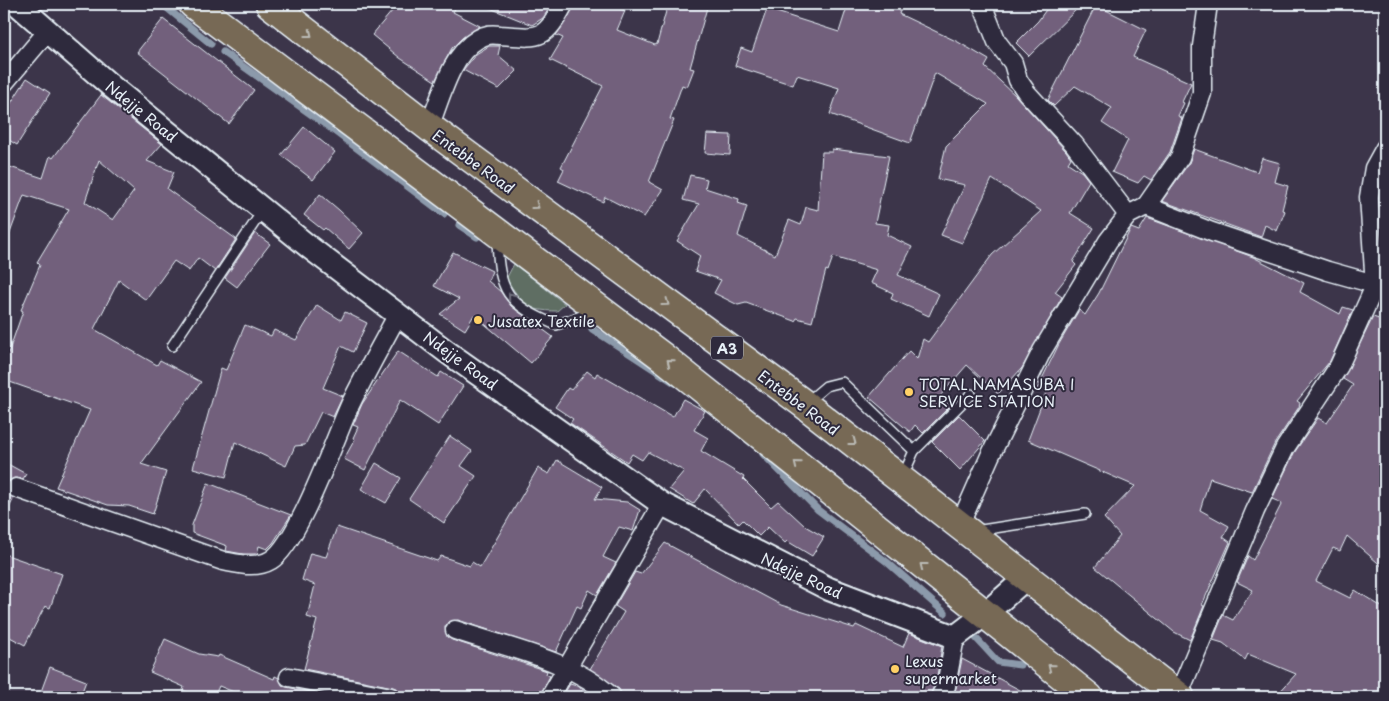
<svg xmlns="http://www.w3.org/2000/svg" width="1389" height="701" viewBox="0 0 1389 701" font-family="'Playpen Sans',sans-serif">
  <rect width="100%" height="100%" fill="#3c354a"/>
  <filter id="ink" filterUnits="userSpaceOnUse"><feTurbulence type="fractalNoise" baseFrequency=".02" numOctaves="2"/><feDisplacementMap in="SourceGraphic" scale="10" xChannelSelector="R" yChannelSelector="G"/><feConvolveMatrix kernelMatrix="1 2 1 2 8 2 1 2 1" color-interpolation-filters="sRGB"/></filter>
  <g filter="url(#ink)">
    <path fill="#5e6e64" stroke="#a3b0ae" d="M514 264 565 304 557 311C525 311 524 304 506 279Z"/>
    <g fill="none" stroke-linecap="round" stroke-linejoin="round">
      <g stroke="#8c9aab" stroke-width="7">
        <polyline points="162,4 211,44"/>
        <polyline points="223,52 330,128 444,214"/>
        <polyline points="459,225 477,237"/>
        <polyline points="592,329 675,383"/>
        <polyline points="763,454 818,510 887,562 945,613"/>
        <polyline points="974,636 998,662 1020,665"/>
      </g>
    </g>
    <g fill="#72617c" stroke="#e8f1f8" fill-rule="evenodd">
      <polygon points="398,4 458,4 453,12 480,26 462,38 452,48 435,81 400,58 372,35"/>
      <polygon points="480,4 552,4 543,18 532,25"/>
      <polygon points="575,4 608,4 625,11 617,30 655,45 657,44 668,4 708,4 690,68 694,69 687,87 682,85 670,119 674,120 649,182 663,190 644,217 605,197 603,202 558,181 564,169 561,167 603,86 550,60 563,38 556,35 566,21"/>
      <polygon points="848,4 903,4 899,14 958,42 989,60 985,67 1016,96 1066,151 1071,158 1068,163 1082,172 1089,181 1070,213 1094,228 1073,262 1076,265 1055,292 1062,297 1022,368 998,394 967,365 940,396 950,406 923,433 915,425 910,432 869,397 909,351 917,359 923,339 928,342 992,255 1041,211 992,179 962,243 941,235 965,185 938,179 946,146 988,104 935,73 910,143 830,114 839,88 797,75 793,85 735,66 741,48 752,52 767,9 839,32"/>
      <polygon points="1050,4 1082,4 1029,56 1016,43 1038,21"/>
      <polygon points="1096,5 1146,30 1133,57 1191,83 1182,102 1184,103 1178,116 1182,118 1170,152 1151,180 1144,176 1138,183 1112,172 1128,140 1102,123 1112,108 1075,86 1054,106 1048,100"/>
      <polygon points="163,19 254,90 229,124 137,52"/>
      <polygon points="489,46 500,46 498,55 517,71 499,89 463,70 476,54"/>
      <polygon points="27,78 50,93 17,145 4,137 4,114"/>
      <path d="M101 95 162 144 147 161 174 172 167 189 236 239 215 271 198 258 189 271 174 261 146 300 119 280 94 329 157 365 160 360 201 382 141 464 166 472 153 514 129 506 108 505 56 487 90 410 4 380V365L23 311 21 310 40 265 37 262 69 209 24 195 6 244H4V165L43 178 50 156 53 158ZM99 160 134 191 113 220 85 202Z"/>
      <polygon points="304,127 335,152 313,180 281,155"/>
      <polygon points="707,134 731,135 730,155 705,153"/>
      <polygon points="832,149 889,156 875,223 889,225 887,235 912,247 898,275 939,294 929,316 891,299 893,293 871,283 877,270 833,257 828,271 826,270 812,322 797,318 795,321 746,303 738,305 714,293 721,280 695,271 700,256 677,241 699,204 683,200 690,175 707,179 705,188 739,199 738,203 747,206 738,236 775,255 789,220 801,225 806,207 818,210 822,152 832,152"/>
      <polygon points="1194,149 1257,172 1262,158 1280,163 1275,182 1288,186 1282,210 1285,211 1277,231 1265,225 1261,237 1162,201 1189,163"/>
      <polygon points="320,194 339,210 363,233 349,249 325,228 323,230 304,215"/>
      <polygon points="1147,218 1253,257 1304,283 1300,292 1340,314 1343,307 1353,310 1330,361 1297,401 1300,403 1299,407 1275,443 1252,492 1210,478 1200,510 1229,526 1223,537 1230,542 1202,605 1204,606 1190,640 1174,632 1095,567 1120,536 1104,518 1135,486 1028,440 1051,379 1039,390 1037,389 1059,344 1079,310 1085,315 1099,293 1131,228 1139,231"/>
      <polygon points="255,233 270,244 237,287 225,278"/>
      <polygon points="453,252 492,271 488,281 501,292 511,306 553,337 531,363 474,315 465,330 440,314 459,299 434,286"/>
      <polygon points="317,305 341,320 345,312 367,323 353,352 341,346 323,388 343,396 333,417 321,412 305,445 295,446 286,466 235,442 226,477 193,468 221,368 226,370 245,325 271,336 274,330 296,340"/>
      <polygon points="1373,317 1385,321 1385,569 1347,536 1340,551 1333,548 1316,581 1350,598 1355,590 1385,609 1385,697 1275,697 1296,674 1248,654 1245,660 1223,643 1213,640 1223,615 1233,620 1253,590 1237,582 1248,556 1253,560 1282,503 1272,499 1294,453 1318,418 1327,423 1353,385 1343,379"/>
      <polygon points="398,351 438,377 441,372 463,386 438,425 400,400 365,470 344,459 355,439 353,438 358,427 353,425 362,404"/>
      <polygon points="587,371 595,377 597,373 673,417 683,399 705,411 694,430 708,438 701,451 744,477 743,479 771,507 778,501 805,526 824,537 812,556 787,541 785,543 768,527 759,536 743,520 739,524 705,489 693,504 669,489 684,471 648,452 642,460 632,454 627,462 570,423 573,419 555,407 568,388 571,390"/>
      <polygon points="959,415 985,441 960,470 932,442"/>
      <polygon points="450,436 472,451 461,466 476,476 444,523 409,499"/>
      <polygon points="557,460 602,487 595,499 627,502 640,510 633,531 619,527 603,557 616,563 597,595 589,590 581,608 577,606 556,652 458,620 448,622 445,627 447,637 452,640 547,671 546,674 550,676 539,697 401,697 398,689 393,687 304,669 317,620 307,617 315,585 302,580 310,553 326,557 337,527 437,561 441,556 470,566 472,562 480,567 538,468 549,474"/>
      <polygon points="4,462 26,474 23,479 14,478 6,484 8,494 14,498 4,518"/>
      <polygon points="376,463 401,478 386,503 361,489"/>
      <polygon points="208,483 291,515 273,543 267,549 259,546 257,554 243,554 226,551 227,546 192,533 192,525"/>
      <polygon points="665,543 781,605 854,628 856,625 903,647 909,633 942,646 936,682 929,697 622,697 619,689 590,669 624,612 615,606 635,572 641,574"/>
      <polygon points="4,554 62,574 50,608 45,606 25,645 4,634"/>
      <polygon points="165,639 199,654 218,657 219,655 274,679 275,676 279,678 282,685 286,687 337,697 246,697 219,686 214,697 198,697 183,690 184,687 150,672"/>
      <polygon points="962,659 1033,697 952,697 956,688"/>
      <polygon points="50,667 86,681 80,697 39,697"/>
      <polygon points="570,684 580,687 595,697 562,697"/>
    </g>
    <g fill="none" stroke-linecap="round" stroke-linejoin="round">
      <g stroke="#e8f1f8" stroke-width="12">
        <g id="service">
          <path d="M497 239C499 291 506 304 556 325L595 311"/>
          <polyline points="172,346 263,210"/>
          <polyline points="806,403 826,386 842,382 914,451 903,476"/>
          <polyline points="914,451 971,394"/>
          <polyline points="975,531 1085,514"/>
        </g>
      </g>
      <g stroke="#e8f1f8" stroke-width="21">
        <g id="minor">
          <polyline points="982,4 997,42 1013,63 1018,80 1027,93 1074,144 1128,215"/>
          <polyline points="4,83 47,32"/>
          <path d="M429 127C441 98 450 55 478 39 486 34 492 34 500 35 540 38 544 41 564 4"/>
          <polyline points="1146,206 1212,232 1328,271 1385,287"/>
          <path d="M16 488 223 561C239 564 256 569 271 560 298 544 335 438 350 405 365 374 382 344 398 314"/>
          <polyline points="960,524 990,456 1042,351 1108,241 1128,215 1146,206 1180,157 1202,93 1202,46 1208,4"/>
          <path d="M455 630C507 648 570 659 612 697"/>
          <polyline points="289,677 391,697"/>
          <polyline points="1178,696 1255,511 1285,448 1339,366 1375,286 1369,197 1374,168 1385,148"/>
          <polyline points="550,697 662,504"/>
          <polyline points="940,697 946,686 955,637"/>
        </g>
      </g>
      <g stroke="#e8f1f8" stroke-width="26">
        <polyline id="tertiary" points="17,4 112,87 309,247 447,352 662,504 829,589 955,637 985,614 1026,578"/>
      </g>
      <g stroke="#e8f1f8" stroke-width="31">
        <g id="primary">
          <polyline points="193,4 664,358 1089,697"/>
          <polyline points="270,4 429,127 804,404 1180,697"/>
        </g>
      </g>
      <use href="#service" stroke="#2f2a3d" stroke-width="9"/>
      <use href="#minor" stroke="#2f2a3d" stroke-width="18"/>
      <use href="#tertiary" stroke="#2f2a3d" stroke-width="22"/>
      <use href="#primary" stroke="#776954" stroke-width="28"/>
    </g>
    <defs><path id="oneway-chevron" d="M-2-3.5L2.5 0L-2 3.5" fill="none" stroke-width="1.6" stroke-linecap="round" stroke-linejoin="round" transform="scale(1.25)"/></defs>
    <g stroke="#bbbbb6">
      <use href="#oneway-chevron" transform="translate(309 34) rotate(38)"/>
      <use href="#oneway-chevron" transform="translate(536 206) rotate(36)"/>
      <use href="#oneway-chevron" transform="translate(666 303) rotate(36)"/>
      <use href="#oneway-chevron" transform="translate(670 362) rotate(-141)"/>
      <use href="#oneway-chevron" transform="translate(853 442) rotate(37)"/>
      <use href="#oneway-chevron" transform="translate(797 464) rotate(-141)"/>
      <use href="#oneway-chevron" transform="translate(923 566) rotate(-142)"/>
      <use href="#oneway-chevron" transform="translate(1051 667) rotate(-141)"/>
    </g>
    <use stroke="#70707e" href="#oneway-chevron" transform="translate(511 296) rotate(-129)"/>
  </g>
  <g fill="#ffd166" stroke="#2f2a3d" stroke-width="2">
    <circle cx="478" cy="320" r="5"/>
    <circle cx="909" cy="392" r="5"/>
    <circle cx="895" cy="669" r="5"/>
  </g>
  <g text-anchor="middle" dominant-baseline="central" stroke-width="4" stroke-linejoin="round" paint-order="stroke">
    <rect fill="#2f2a3d" stroke="#b0b5c0" stroke-width="1" x="711" y="336.5" width="32" height="23" rx="4"/>
    <g font-size="14" font-weight="bold" fill="#e8f1f8">
      <text x="727" y="348">A3</text>
    </g>
    <g font-size="15" fill="#e8f1f8" stroke="#2f2a3d">
      <text transform="translate(142 111) rotate(39)">Ndejje Road</text>
      <text transform="translate(474 161) rotate(36)">Entebbe Road</text>
      <text transform="translate(461 360) rotate(36)">Ndejje Road</text>
      <text transform="translate(799 402) rotate(37)">Entebbe Road</text>
      <text transform="translate(802 575) rotate(25)">Ndejje Road</text>
    </g>
    <g font-size="15" fill="#e8f1f8" stroke="#2f2a3d" text-anchor="start">
      <text x="488" y="320">Jusatex Textile</text>
      <text x="919" y="383">TOTAL NAMASUBA I<tspan x="919" dy="17">SERVICE STATION</tspan></text>
      <text x="905" y="660">Lexus<tspan x="905" dy="17">supermarket</tspan></text>
    </g>
  </g>
  <rect width="1389" height="701" fill="none" stroke="#2f2a3d" stroke-width="20"/>
  <rect x="10" y="10" width="1369" height="681" fill="none" stroke="#e8f1f8" stroke-width="2" filter="url(#ink)"/>
</svg>
